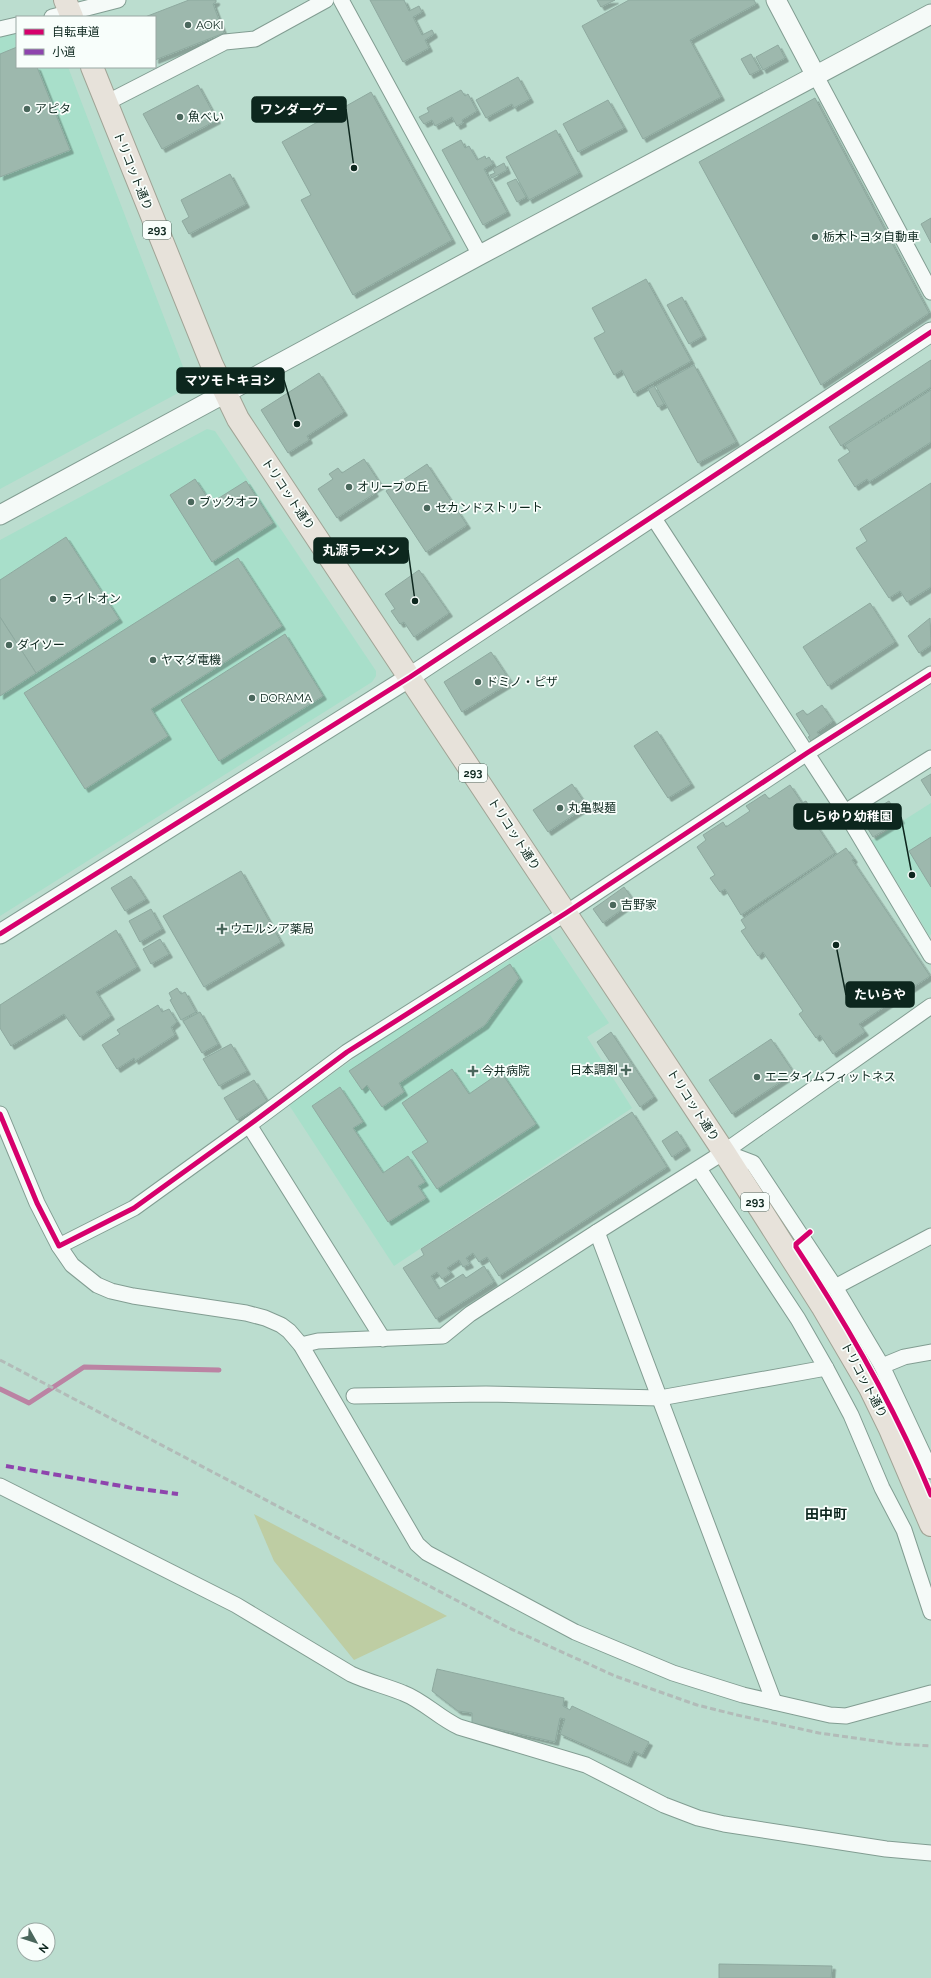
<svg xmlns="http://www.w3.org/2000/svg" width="931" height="1978" viewBox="0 0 931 1978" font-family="Raleway,'Noto Sans JP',sans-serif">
  <defs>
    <filter id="shadow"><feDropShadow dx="3.5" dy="3.5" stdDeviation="0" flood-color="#0004"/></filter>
  </defs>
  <rect width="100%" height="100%" fill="#bbddcf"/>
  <g fill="#a8dfca">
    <polygon points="17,33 17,67 68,67 185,372 184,382 180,392 0,489 0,37"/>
    <polygon points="207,429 215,431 376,671 376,676 372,682 0,916 0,540"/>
    <polygon points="931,803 931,934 929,936 914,909 871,841"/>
    <polygon points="550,935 609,1023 587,1037 632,1108 394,1266 289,1105 387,1035"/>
  </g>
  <polygon fill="#becda3" points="254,1514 447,1616 354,1660 274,1561"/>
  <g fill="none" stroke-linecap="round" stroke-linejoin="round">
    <polyline stroke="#bb83a3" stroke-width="5" points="0,1389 29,1403 84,1367 219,1370"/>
  </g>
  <g fill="#9db8ad" stroke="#8ea99f" filter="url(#shadow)">
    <polygon points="189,0 216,0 216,2 213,4 224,33 155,60 155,17 145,17"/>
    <polygon points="370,0 404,0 409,11 419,6 422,12 413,17 422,35 432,30 434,34 425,40 429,48 403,62"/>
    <polygon points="597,0 615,0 601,7"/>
    <polygon points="629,0 754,0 756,4 690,40 721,97 643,139 582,26"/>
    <polygon points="778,45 785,58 763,70 756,57"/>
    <polygon points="17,47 17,67 37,67 70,150 0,177 0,54"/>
    <polygon points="751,54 760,70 750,75 741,59"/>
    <polygon points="518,77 530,99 514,108 512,104 486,118 476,100"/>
    <polygon points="198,85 217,120 162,149 143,114"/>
    <polygon points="461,90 465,96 468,94 477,111 462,120 463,123 457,126 452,117 435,126 432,120 424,124 419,117 429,112 427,108"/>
    <polygon points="371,92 452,240 353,295 301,200 311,195 282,142"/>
    <polygon points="815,98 929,313 821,385 699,162"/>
    <polygon points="608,100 624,128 578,152 563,124"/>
    <polygon points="556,130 579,173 529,200 506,157"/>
    <polygon points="461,140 465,148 469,146 477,160 485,156 486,159 489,157 493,164 484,169 507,212 483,225 442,150"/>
    <polygon points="504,163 507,170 492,178 490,175 495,173 493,169"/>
    <polygon points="230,174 246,204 189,234 182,221 189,217 181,200"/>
    <polygon points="516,179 526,197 517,202 507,183"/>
    <polygon points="931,218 931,243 921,224"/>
    <polygon points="646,279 691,361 634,393 622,370 614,375 594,338 605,332 592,308"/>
    <polygon points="682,297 703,336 689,344 667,305"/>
    <polygon points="931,360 931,387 841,446 829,427"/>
    <polygon points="694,365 736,442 698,463 656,386"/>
    <polygon points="319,373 344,412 307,436 309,440 288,453 261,410"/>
    <polygon points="654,386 664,404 658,407 648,389"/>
    <polygon points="931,390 931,442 869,482 867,479 855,487 838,460 850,452 845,445"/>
    <polygon points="364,459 381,485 373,490 375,493 337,518 318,489 333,479 329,474 338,468 342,473"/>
    <polygon points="427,464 467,525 426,552 386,491"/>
    <polygon points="195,479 211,503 246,481 273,523 212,562 170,495"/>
    <polygon points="931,483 931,587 907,602 900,591 889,598 856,548 867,541 860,529"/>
    <polygon points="66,537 119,619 36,673 0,617 0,580"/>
    <polygon points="238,558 282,626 151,709 168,736 85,789 24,693"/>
    <polygon points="419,570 449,613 414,637 404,622 400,624 391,611 395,609 385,594"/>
    <polygon points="870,603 895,642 828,686 803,647"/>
    <polygon points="0,617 36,673 0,696"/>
    <polygon points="930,618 931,645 919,653 908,636"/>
    <polygon points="285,634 323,696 219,761 181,700"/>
    <polygon points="491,652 511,682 462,712 444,682"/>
    <polygon points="822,705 833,721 817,732 819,735 811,741 808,737 810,736 796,714 803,710 807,715"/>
    <polygon points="657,731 691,784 668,798 634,746"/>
    <polygon points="931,774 931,796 921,780"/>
    <polygon points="572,784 587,806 548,832 533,810"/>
    <polygon points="790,785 802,803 806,801 814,814 811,817 835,853 741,915 725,889 720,892 710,878 715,875 697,847 706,840 703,835 723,822 726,827 750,811 746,806 765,794 769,799"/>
    <polygon points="889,801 901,820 873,837 863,821 864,816"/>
    <polygon points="931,837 931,887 909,851"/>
    <polygon points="846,848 854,859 852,860 930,976 859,1024 865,1032 833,1054 820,1035 816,1038 799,1014 803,1011 763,952 758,956 741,931 746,928 741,920"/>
    <polygon points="241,871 281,942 204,987 163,916"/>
    <polygon points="131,876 146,899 125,911 111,888"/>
    <polygon points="624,887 634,901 603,923 593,909"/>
    <polygon points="151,909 162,929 140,942 129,921"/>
    <polygon points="116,930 137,967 96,992 111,1016 80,1037 64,1014 11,1046 0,1028 0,1005"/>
    <polygon points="160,939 169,954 151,964 143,949"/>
    <polygon points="510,964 519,978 485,1025 399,1083 404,1092 382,1107 367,1085 362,1090 349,1071"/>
    <polygon points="177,988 181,994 185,992 196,1012 181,1020 170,1000 172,999 169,993"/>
    <polygon points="158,1005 162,1012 169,1009 177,1022 171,1027 175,1035 135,1061 134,1058 117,1069 102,1045 120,1034 117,1030"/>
    <polygon points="200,1012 218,1044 202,1053 183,1021"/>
    <polygon points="611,1032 654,1097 640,1107 597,1042"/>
    <polygon points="771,1039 794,1073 732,1114 709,1080"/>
    <polygon points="231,1044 247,1071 219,1086 203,1059"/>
    <polygon points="452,1069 469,1094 501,1072 536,1124 437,1189 412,1152 428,1142 402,1103"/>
    <polygon points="254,1080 267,1101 237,1120 224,1098"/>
    <polygon points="340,1087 363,1122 353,1128 383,1173 408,1156 425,1182 418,1186 426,1198 388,1222 312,1106"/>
    <polygon points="632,1112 667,1167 499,1276 487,1257 479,1262 473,1253 466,1258 470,1264 463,1267 459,1260 447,1268 451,1273 442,1279 437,1272 431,1276 439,1289 463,1274 466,1278 484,1266 494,1282 436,1319 403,1268 424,1255 421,1249"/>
    <polygon points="677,1131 687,1147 672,1157 662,1141"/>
    <polygon points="437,1669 564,1698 563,1706 570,1710 572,1706 649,1742 642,1755 634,1751 628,1764 560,1734 565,1719 560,1718 555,1742 472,1723 472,1713 458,1711 432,1691"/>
    <polygon points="719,1964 832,1966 831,1978 719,1978"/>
  </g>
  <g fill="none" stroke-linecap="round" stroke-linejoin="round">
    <g stroke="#829d92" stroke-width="17">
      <g id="minor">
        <polyline points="341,0 480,255"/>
        <polyline points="52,17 118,0"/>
        <polyline points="0,29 17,25"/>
        <polyline points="816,76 931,292"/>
        <polyline points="106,103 225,42 255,39 326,0"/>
        <polyline points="653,517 845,812 931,956"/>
        <polyline points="845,812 931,758"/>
        <polyline points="0,1114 37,1203 59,1246 134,1208 249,1125 347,1052 566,913 807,753 931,674"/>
        <polyline points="249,1125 383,1339"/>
        <polyline points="724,1152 753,1163 835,1287 882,1366 931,1471"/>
        <polyline points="699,1169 798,1319 826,1368 851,1415 882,1488 904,1530 931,1612"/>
        <polyline points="597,1232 774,1702"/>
        <polyline points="59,1246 72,1265 97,1285 111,1291 133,1296 246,1313 265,1318 281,1325 289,1331 301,1345 417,1544 427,1553 575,1632 673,1673 743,1695 830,1715 846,1716 931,1693"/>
        <polyline points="835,1287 931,1236"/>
        <polyline points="301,1345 318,1341 443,1336 470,1314 597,1232 724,1152 931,1006"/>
        <polyline points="882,1366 904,1357 931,1352"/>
        <polyline points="354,1396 486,1394 660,1398 826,1368"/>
        <path d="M0 1486 236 1605 351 1674C368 1682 386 1686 403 1693 424 1701 439 1718 459 1727L586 1765 664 1805 698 1818 724 1824 886 1849 931 1853"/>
      </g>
    </g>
    <g stroke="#829d92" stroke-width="21">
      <g id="tertiary">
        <polyline points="776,0 816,76"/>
        <polyline points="0,515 480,255 931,14"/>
        <polyline points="0,934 410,677 931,332"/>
      </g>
    </g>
    <g stroke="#a0a496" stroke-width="24">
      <g id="trunk">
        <polyline points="65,0 72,17"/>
        <polyline points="92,67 212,365 238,419 724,1152 822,1306 870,1388 890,1429 931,1525"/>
      </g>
    </g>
    <use href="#minor" stroke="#f5faf8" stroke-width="15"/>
    <use href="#tertiary" stroke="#f5faf8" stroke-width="19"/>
    <use href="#trunk" stroke="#e7e2da" stroke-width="22"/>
    <polyline stroke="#b2bbb8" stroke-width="3" stroke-dasharray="6 3" stroke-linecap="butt" points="0,1360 509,1628 615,1676 697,1705 737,1715 819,1733 897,1744 931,1746"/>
    <polyline stroke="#8e44ad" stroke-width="4" stroke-dasharray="8 4" stroke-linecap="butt" points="6,1466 133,1488 178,1494"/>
    <g stroke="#f8fefb" stroke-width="8">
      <g id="cycleway">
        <polyline points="0,934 410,677 931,332"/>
        <polyline points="0,1114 37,1203 59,1246 134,1208 249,1125 347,1052 566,913 807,753 931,674"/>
        <path d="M810 1232 796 1244V1247C848 1326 895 1407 931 1495"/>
      </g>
    </g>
    <use href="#cycleway" stroke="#d6006c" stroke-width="5"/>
  </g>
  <g fill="#4a675c" stroke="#f8fefb" stroke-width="1.5">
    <circle cx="188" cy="25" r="4"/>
    <circle cx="27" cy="109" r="4"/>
    <circle cx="180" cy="117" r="4"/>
    <circle cx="815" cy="237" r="4"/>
    <circle cx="349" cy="487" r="4"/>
    <circle cx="191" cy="502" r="4"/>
    <circle cx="427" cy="508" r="4"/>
    <circle cx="53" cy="599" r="4"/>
    <circle cx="9" cy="645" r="4"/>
    <circle cx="153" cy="660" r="4"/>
    <circle cx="478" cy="682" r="4"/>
    <circle cx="252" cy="698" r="4"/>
    <circle cx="560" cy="808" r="4"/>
    <circle cx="613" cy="905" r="4"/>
    <path d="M220 923h4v4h4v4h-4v4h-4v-4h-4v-4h4z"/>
    <path d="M624 1064h4v4h4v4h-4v4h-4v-4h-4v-4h4z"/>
    <path d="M471 1065h4v4h4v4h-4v4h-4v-4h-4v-4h4z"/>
    <circle cx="757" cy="1077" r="4"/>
  </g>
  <g text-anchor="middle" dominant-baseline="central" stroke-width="3.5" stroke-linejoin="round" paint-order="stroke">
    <g fill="#f8fefb" stroke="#546860" stroke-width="1">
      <rect x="143" y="221" width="28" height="18" rx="3"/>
      <rect x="459" y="764" width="28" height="18" rx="3"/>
      <rect x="741" y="1193" width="28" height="18" rx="3"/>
    </g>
    <g font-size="11" font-weight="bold" fill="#0d271e">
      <text x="157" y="230">293</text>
      <text x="473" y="773">293</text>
      <text x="755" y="1202">293</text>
    </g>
    <g font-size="12" fill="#0d271e" stroke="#f8fefb" text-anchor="start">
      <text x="196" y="25">AOKI</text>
      <text x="35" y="109">アピタ</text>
      <text x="188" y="117">魚べい</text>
      <text x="823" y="237">栃木トヨタ自動車</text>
      <text x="357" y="487">オリーブの丘</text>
      <text x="199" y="502">ブックオフ</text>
      <text x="435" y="508">セカンドストリート</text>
      <text x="61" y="599">ライトオン</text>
      <text x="17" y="645">ダイソー</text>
      <text x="161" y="660">ヤマダ電機</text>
      <text x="486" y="682">ドミノ・ピザ</text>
      <text x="260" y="698">DORAMA</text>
      <text x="568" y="808">丸亀製麺</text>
      <text x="621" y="905">吉野家</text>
      <text x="230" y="929">ウエルシア薬局</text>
      <text x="618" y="1070" text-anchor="end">日本調剤</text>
      <text x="482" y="1071">今井病院</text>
      <text x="765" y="1077">エニタイムフィットネス</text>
    </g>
    <g font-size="12" fill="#0d271e" stroke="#f8fefb">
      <text transform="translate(133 171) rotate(68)">トリコット通り</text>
      <text transform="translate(288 494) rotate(56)">トリコット通り</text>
      <text transform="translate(514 834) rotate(57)">トリコット通り</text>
      <text transform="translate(693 1105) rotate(57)">トリコット通り</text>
      <text transform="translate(864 1380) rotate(62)">トリコット通り</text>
    </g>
    <g font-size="14" font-weight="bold" fill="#0d271e" stroke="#f8fefb">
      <text x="826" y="1514">田中町</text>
    </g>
  </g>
  <path fill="none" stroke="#0d271e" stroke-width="1.5" d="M354 168L346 109M297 424L284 380M415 601L408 550M912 875L901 817M836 945L846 995"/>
  <g fill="#0d271e" stroke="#f8fefb" stroke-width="1.5">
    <circle cx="354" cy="168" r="4"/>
    <circle cx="297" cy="424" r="4"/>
    <circle cx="415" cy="601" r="4"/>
    <circle cx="912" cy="875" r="4"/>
    <circle cx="836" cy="945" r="4"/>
  </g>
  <g fill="#0d271e" stroke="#0d271e" stroke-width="1.5">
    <rect x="252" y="97" width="94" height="25" rx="4"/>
    <rect x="177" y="368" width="107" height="25" rx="4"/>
    <rect x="314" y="538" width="94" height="25" rx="4"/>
    <rect x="794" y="804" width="107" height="25" rx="4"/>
    <rect x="846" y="982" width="68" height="25" rx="4"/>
  </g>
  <g font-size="13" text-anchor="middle" font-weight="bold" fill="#fff">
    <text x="299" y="114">ワンダーグー</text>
    <text x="230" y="385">マツモトキヨシ</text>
    <text x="361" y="555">丸源ラーメン</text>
    <text x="847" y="821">しらゆり幼稚園</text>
    <text x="880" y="999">たいらや</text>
  </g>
  <rect x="16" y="16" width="140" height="52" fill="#f8fefb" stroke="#9aa8a3"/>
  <rect x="24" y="29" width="20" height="6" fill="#d6006c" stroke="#9aa8a3"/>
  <text x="52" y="36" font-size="12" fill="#0d271e">自転車道</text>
  <rect x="24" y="49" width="20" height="6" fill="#8e44ad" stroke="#9aa8a3"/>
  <text x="52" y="56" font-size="12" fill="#0d271e">小道</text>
  <g transform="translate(36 1942) rotate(129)"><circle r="19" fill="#f8fefb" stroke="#9aa8a3"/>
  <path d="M0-3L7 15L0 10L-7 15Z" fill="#4a675c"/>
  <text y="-6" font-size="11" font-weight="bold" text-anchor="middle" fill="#0d271e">N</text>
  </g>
</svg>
